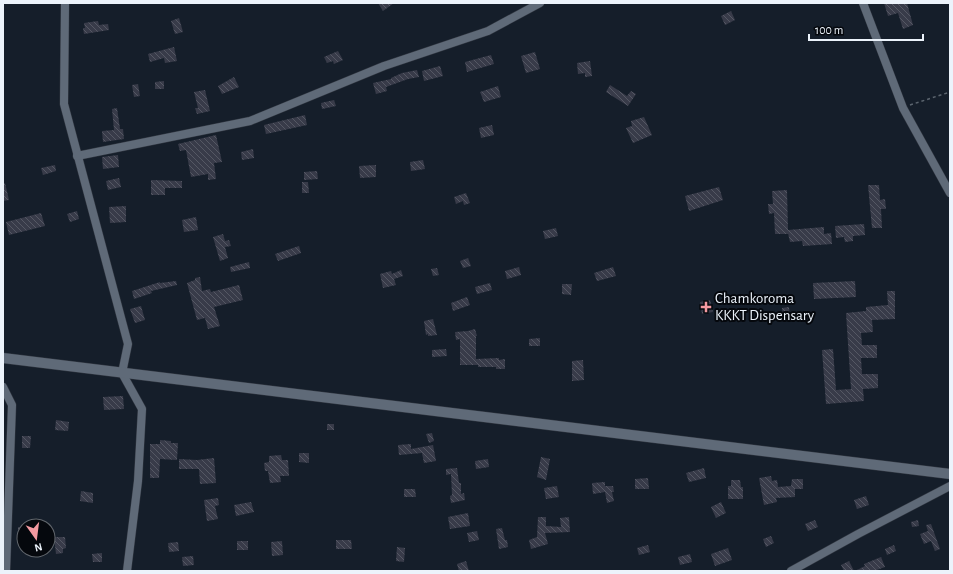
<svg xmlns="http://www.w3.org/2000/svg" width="953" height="574" viewBox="0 0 953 574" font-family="'Alegreya Sans',sans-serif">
  <defs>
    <pattern id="building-back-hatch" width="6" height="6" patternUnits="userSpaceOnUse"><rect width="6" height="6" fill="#383b49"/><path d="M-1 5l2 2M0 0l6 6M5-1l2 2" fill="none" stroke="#555864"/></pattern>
  </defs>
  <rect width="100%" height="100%" fill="#151e2a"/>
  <g fill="url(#building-back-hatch)">
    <polygon points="378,3 394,3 383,11"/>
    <polygon points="884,3 907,3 913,25 903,29 898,13 888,16"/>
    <polygon points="731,11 735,20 725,25 721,16"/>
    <polygon points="179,18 183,32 175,34 171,21"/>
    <polygon points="98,21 99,25 108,24 109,30 84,34 83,28 85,28 84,23"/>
    <polygon points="174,47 177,61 165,63 164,58 150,62 148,54"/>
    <polygon points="338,51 343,60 334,64 333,61 327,63 324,57"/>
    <polygon points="535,52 540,69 526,73 521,56"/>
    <polygon points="491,55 494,64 467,72 465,62"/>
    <polygon points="590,61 592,76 585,77 585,73 578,74 577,63"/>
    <polygon points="440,66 443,76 424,81 422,71"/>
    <polygon points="417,70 419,77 408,79 386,87 387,91 376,94 373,83 391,79 391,78 402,73"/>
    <polygon points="234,77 239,87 222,94 218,86"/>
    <polygon points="164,81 164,89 155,89 155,82"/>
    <polygon points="138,84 140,96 134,97 132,85"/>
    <polygon points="610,85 627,96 631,91 636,94 628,106 606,92"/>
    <polygon points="498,86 501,97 484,102 480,92"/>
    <polygon points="205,90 210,111 197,114 195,108 198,108 194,92"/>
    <polygon points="334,100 336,106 322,109 321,103"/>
    <polygon points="117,108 120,129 123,129 124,139 103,142 102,131 114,130 112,109"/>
    <polygon points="305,115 307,125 266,134 264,125"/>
    <polygon points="644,117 652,135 633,143 626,128 632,126 631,121"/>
    <polygon points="492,125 494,135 481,138 479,128"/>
    <polygon points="216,135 222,162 214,163 216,179 208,180 208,174 191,177 186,150 180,151 178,144"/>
    <polygon points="253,149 254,158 242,160 241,152"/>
    <polygon points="118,155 119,167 103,169 102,157"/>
    <polygon points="423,160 425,169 411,171 410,162"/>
    <polygon points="55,165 56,171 43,175 41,168"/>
    <polygon points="376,165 376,177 360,178 359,166"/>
    <polygon points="317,171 318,179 304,180 304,172"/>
    <polygon points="119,178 121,187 108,190 106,181"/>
    <polygon points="151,180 182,181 182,188 165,188 165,195 151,195"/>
    <polygon points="302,182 308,182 309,193 302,193"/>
    <polygon points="5,183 9,200 3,201 3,184"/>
    <polygon points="868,185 879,185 880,200 885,199 886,209 881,209 882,228 872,228"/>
    <polygon points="719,187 723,200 689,211 685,196"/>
    <polygon points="787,190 788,230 824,227 824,234 831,233 832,244 803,246 802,241 790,242 788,233 789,234 775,234 774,213 769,214 768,204 773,204 772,191"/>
    <polygon points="466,193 470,203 464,205 463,201 456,204 454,197"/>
    <polygon points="126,206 126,222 110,223 109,207"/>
    <polygon points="77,211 79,219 70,222 67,214"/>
    <polygon points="41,213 45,226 9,235 6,222"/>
    <polygon points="196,217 198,230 184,232 182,220"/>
    <polygon points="864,224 865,235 853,236 853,241 845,242 844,237 836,238 835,226"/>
    <polygon points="556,228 558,236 545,239 543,231"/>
    <polygon points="223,234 225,241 229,240 231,246 225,247 228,258 220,261 213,237"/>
    <polygon points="299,246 301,253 278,261 275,254"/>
    <polygon points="468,258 471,266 463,268 460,261"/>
    <polygon points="249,262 250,268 231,272 230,267"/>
    <polygon points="519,267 521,275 507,279 505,271"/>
    <polygon points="613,267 616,276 597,281 594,273"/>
    <polygon points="437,268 439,275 433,276 431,269"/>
    <polygon points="401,270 403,276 394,279 396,285 383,288 380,274 391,271 392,274"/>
    <polygon points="200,277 202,291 210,289 211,292 239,285 243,300 214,307 220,326 208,329 205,318 197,320 187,283 195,280 195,278"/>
    <polygon points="176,281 177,285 151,291 152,293 134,299 132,291 160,282 160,283"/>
    <polygon points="855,281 856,297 814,299 813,283"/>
    <polygon points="490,283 492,290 477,294 475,287"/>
    <polygon points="562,284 572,284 571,295 562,294"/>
    <polygon points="887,291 895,291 895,319 872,320 873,332 861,333 862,345 877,345 877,358 861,358 862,374 878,374 878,388 863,389 864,401 826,404 822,350 833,349 836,390 851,389 846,313 866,311 866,307 888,305"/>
    <polygon points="467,297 470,305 453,311 451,303"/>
    <polygon points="710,300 713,312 702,314 700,302"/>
    <polygon points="141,306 145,320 135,323 130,309"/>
    <polygon points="789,307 790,318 783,318 782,308"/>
    <polygon points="433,319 437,335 428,336 428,334 426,335 424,321"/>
    <polygon points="475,329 477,336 476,336 476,359 499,358 499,360 505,359 505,369 496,369 496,367 478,367 478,365 460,365 460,339 456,340 455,332 468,331"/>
    <polygon points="540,338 540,346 529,346 529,339"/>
    <polygon points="446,349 447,356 432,357 432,350"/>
    <polygon points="583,360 584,380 572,381 572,361"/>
    <polygon points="123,396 124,409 104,410 103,397"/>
    <polygon points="56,420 69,422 68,431 55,430"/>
    <rect x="327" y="424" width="7" height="6"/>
    <polygon points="432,433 434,441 429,443 426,434"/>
    <polygon points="22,436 31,436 30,448 22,448"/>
    <polygon points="160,440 171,441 171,443 178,443 177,460 160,459 159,478 150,478 150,444 160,444"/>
    <polygon points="411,444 411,449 433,445 436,461 424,463 422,453 399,455 398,445"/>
    <polygon points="299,453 309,453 309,463 299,462"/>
    <polygon points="281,455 282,460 288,460 289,476 280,476 281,482 270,483 268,471 265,471 264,463 269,462 269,456"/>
    <polygon points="541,457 550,459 546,480 537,477"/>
    <polygon points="214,458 216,483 200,484 199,469 179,469 179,459 197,460"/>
    <polygon points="488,459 489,467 476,469 475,461"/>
    <polygon points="457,468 459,483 461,483 461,494 464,493 465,500 451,503 450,496 452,495 451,474 446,475 446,469"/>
    <polygon points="704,468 706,478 689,482 686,473"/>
    <polygon points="771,476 772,481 777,480 778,487 791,486 792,479 803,479 803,489 795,489 795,497 776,498 777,502 764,505 759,478"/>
    <polygon points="648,478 649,489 635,489 635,479"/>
    <polygon points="731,480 740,480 741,487 743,487 743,499 728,499 728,486 731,486"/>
    <polygon points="605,482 605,486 613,486 614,492 612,492 614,501 607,503 605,492 593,494 592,483"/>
    <polygon points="557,486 559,497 546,499 544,488"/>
    <polygon points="404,489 415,489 416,497 404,497"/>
    <polygon points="81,491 93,493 93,503 80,501"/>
    <polygon points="866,496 869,505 857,509 854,500"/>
    <polygon points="218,498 219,505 215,506 218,519 207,521 204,500"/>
    <polygon points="251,502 254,512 236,516 234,505"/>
    <polygon points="721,502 726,513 716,518 711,507"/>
    <polygon points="468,513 470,526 450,529 448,517"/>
    <polygon points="538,517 546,517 546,526 561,527 560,518 569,517 570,532 545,533 548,544 531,549 529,540 537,537"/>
    <polygon points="815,520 818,527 808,531 805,524"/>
    <polygon points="918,520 919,526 912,527 911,522"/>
    <polygon points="931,524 940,549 935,551 931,541 924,544 920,534 928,531 926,525"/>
    <rect x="18" y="527" width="6" height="7"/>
    <polygon points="502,528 505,540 507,540 508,547 499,549 496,529"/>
    <polygon points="477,531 479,540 469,542 467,533"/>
    <polygon points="771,536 774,543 766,547 763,539"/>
    <polygon points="54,537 65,537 66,548 63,549 63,553 56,554"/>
    <polygon points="336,540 351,540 352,549 336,549"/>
    <rect x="237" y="541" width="11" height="9"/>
    <polygon points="282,541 283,555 272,556 271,542"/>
    <polygon points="178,542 179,551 169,552 168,543"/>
    <polygon points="648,545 650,552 639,555 637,548"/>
    <polygon points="894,545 896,551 887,555 885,549"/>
    <polygon points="397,547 405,548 404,562 396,561"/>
    <polygon points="728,548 732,560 715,566 711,554"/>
    <polygon points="102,553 102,562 93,562 92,554"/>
    <polygon points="690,554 692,562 680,565 678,557"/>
    <polygon points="193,556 194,565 183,566 182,557"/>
    <polygon points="881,557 885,567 874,571 855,571 865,566 864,564"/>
    <polygon points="466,561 469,571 459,571 457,564"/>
    <polygon points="849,561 854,571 844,571 841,565"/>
  </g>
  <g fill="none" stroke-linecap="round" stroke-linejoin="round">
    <g stroke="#313741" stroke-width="9">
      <g id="minor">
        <polyline points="65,3 64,104 128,344 122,373 142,409 138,481 127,571"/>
        <polyline points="863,3 903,108 950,193"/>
        <polyline points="77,156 250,121 384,66 488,31 540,3"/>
        <polyline points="3,387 12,405 6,571"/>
        <polyline points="791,571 858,534 950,486"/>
      </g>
    </g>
    <g stroke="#313741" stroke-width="11">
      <polyline id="tertiary" points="3,358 950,474"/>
    </g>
    <polyline stroke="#5c656f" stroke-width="1.5" stroke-dasharray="3 3" stroke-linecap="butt" points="910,105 950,92"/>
    <use href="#minor" stroke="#5f6a78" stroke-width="8"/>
    <use href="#tertiary" stroke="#5f6a78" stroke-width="10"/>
  </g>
  <path fill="#f49aa1" stroke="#05080d" stroke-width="1.5" d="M704 301h4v4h4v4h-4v4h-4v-4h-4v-4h4z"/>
  <g text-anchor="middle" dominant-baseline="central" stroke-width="4" stroke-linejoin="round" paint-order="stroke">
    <g font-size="15" fill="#ecf3fb" stroke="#05080d" text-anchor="start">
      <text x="715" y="298">Chamkoroma<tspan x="715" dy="17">KKKT Dispensary</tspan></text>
    </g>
  </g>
  <rect width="953" height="574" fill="none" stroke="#ecf3fb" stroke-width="8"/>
  <g transform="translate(36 538) rotate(166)"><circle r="19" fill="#05080d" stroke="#61666c"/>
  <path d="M0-3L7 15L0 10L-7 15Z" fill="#f49aa1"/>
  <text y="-6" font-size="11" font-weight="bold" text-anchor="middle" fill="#ecf3fb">N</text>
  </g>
  <path d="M809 34v6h114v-6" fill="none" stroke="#ecf3fb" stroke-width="2"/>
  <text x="815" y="34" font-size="12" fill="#ecf3fb" stroke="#05080d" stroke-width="3" paint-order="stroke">100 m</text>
</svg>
